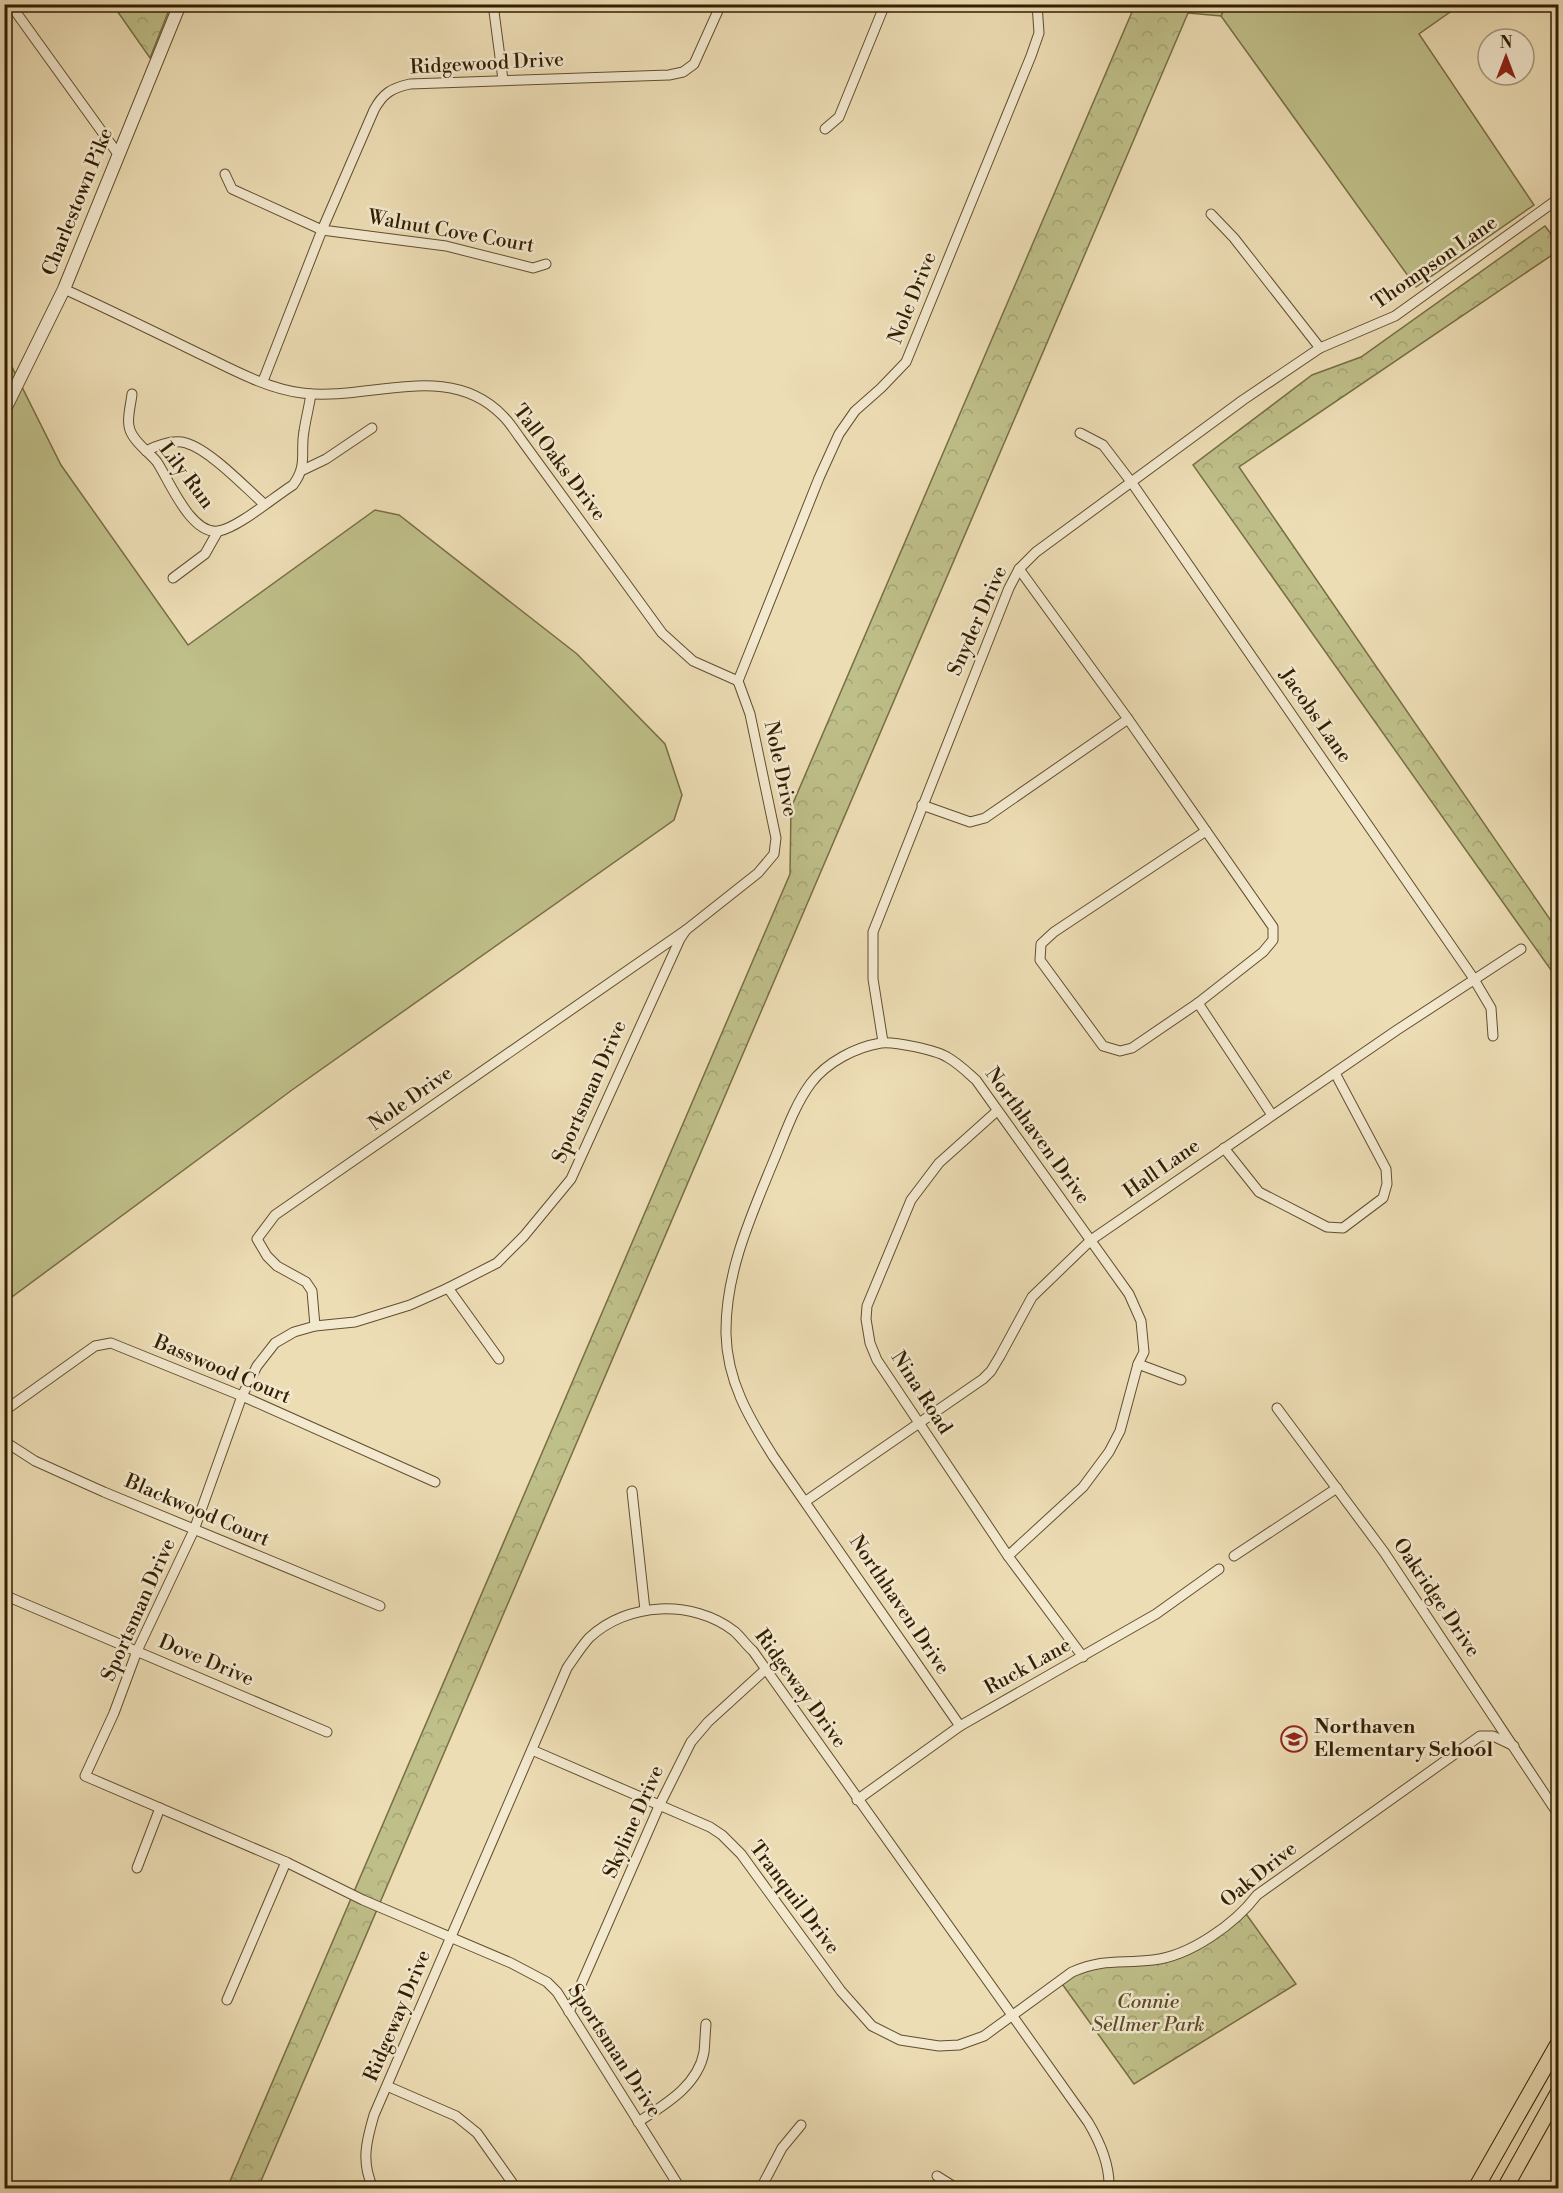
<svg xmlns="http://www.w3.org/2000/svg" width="1563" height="2193" viewBox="0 0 1563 2193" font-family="'Libre Bodoni',serif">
  <defs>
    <pattern id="forest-crowns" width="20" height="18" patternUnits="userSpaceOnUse" patternTransform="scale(1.5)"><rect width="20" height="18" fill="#bfbf89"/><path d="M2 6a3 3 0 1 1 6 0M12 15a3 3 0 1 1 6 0" fill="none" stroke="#a5a474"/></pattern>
  </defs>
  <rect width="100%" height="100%" fill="#edddb5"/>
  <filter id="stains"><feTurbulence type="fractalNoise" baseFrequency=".00333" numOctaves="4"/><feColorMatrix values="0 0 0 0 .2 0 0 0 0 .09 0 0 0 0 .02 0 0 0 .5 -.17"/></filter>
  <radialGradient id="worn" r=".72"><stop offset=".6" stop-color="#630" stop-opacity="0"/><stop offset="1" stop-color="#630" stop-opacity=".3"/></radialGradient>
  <g fill="#bfbf89" stroke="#786e45" stroke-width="1.5">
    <polygon points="1226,5 1460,5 1419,34 1534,205 1416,287 1221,16"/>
    <polygon points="4,313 9,361 61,465 188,645 375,510 399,515 577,654 665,744 682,795 674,820 292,1090 5,1302"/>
  </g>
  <g fill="url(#forest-crowns)" stroke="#786e45" stroke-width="1.5">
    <polygon points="113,5 171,5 150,58"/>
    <polygon points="1135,5 1226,5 1221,16 1188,13 258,2188 227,2188 790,874 791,808"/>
    <polygon points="1545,226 1558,243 1558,251 1239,467 1558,931 1558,980 1193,465 1312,375 1361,357"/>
    <polygon points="1244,1911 1296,1984 1134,2084 1060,1981 1103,1961 1153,1960 1203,1941"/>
  </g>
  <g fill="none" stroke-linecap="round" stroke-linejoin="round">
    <g stroke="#614e2e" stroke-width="11">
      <g id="minor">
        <polyline points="10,4 118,154"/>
        <polyline points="493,4 503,80"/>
        <polyline points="825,129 839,117 885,4"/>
        <polyline points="225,174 232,189 322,230 446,246 533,268 546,264"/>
        <polyline points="1211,214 1234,238 1320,348 1395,316 1558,199"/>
        <path d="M64 289C110 310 155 332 200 354 232 369 267 389 302 393 369 402 448 359 503 416 510 423 515 431 520 438L662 633 693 661 738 681"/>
        <path d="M263 381 322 230 374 110C383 93 392 88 410 84L669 75 683 72 694 64 721 4"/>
        <path d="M132 394C131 404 127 417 129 426 131 440 149 452 157 462 169 480 191 536 219 531 239 527 274 497 293 485 308 465 300 453 304 431 306 418 309 407 311 394"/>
        <polyline points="1080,433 1103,445 1132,483 1472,976 1491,1008 1493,1036"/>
        <path d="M146 451C158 445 173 439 186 443 210 450 245 487 264 504"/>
        <polyline points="303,470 326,459 372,428"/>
        <polyline points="1019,569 1128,719 1273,927 1273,940 1263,952 1198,1003 1272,1115"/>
        <polyline points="173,578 205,554 218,531"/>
        <polyline points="922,805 970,822 985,818 1128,719"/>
        <polyline points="1198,1003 1132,1048 1120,1051 1103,1046 1040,960 1041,944 1054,932 1206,831"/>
        <polyline points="883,1042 873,979 873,932 1009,588 1019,569 1036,552 1243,400 1320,348"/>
        <polyline points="997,1111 939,1163 911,1200 867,1306 866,1319 870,1343 877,1360 1008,1556 1083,1657"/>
        <polyline points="1224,1148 1259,1192 1327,1227 1343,1228 1383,1198 1387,1184 1386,1169 1335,1073"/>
        <polyline points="448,1288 499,1359"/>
        <polyline points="315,1326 312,1291 306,1282 277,1266 267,1256 257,1239 275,1215 686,930 758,873 774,854 776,838 750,714 738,681 819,478 839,434 855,411 881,388 906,362 1031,56 1039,33 1037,4"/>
        <polyline points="1138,1364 1181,1380"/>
        <polyline points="1277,1408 1384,1552 1558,1814"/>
        <polyline points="4,1411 95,1346 111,1343 242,1396 435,1482"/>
        <polyline points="4,1441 35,1461 104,1492 380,1606"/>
        <polyline points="632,1491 645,1610"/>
        <polyline points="806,1501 983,1379 991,1371 1000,1356 1032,1297 1091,1240 1397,1030 1521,949"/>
        <polyline points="1234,1556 1337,1488"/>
        <polyline points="4,1595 327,1732"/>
        <path d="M960 1726 773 1456C749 1418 727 1381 726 1334 725 1273 751 1216 774 1160 785 1134 794 1106 811 1083 827 1062 856 1047 881 1043 893 1041 936 1050 947 1057 958 1063 967 1072 976 1080L1129 1294 1141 1321 1144 1352 1138 1364 1120 1431 1109 1452 1083 1487 1008 1556"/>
        <path d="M532 1750 710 1827 722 1835 741 1854 841 1991 872 2026 900 2040 939 2046 959 2045 984 2036 1072 1972C1105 1958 1120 1964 1153 1960 1190 1956 1235 1924 1257 1895L1480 1736H1493L1514 1746"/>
        <polyline points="857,1800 960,1726 1156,1614 1219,1569"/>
        <polyline points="137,1868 160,1808"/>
        <polyline points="227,2000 286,1862"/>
        <polyline points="569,2012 660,1804 691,1742 708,1722 766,1669"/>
        <polyline points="387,2086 456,2116 477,2133 516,2188"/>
        <path d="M638 2122C664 2105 698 2086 704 2052 705 2043 705 2034 706 2024"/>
        <polyline points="937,2176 956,2188"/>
        <path d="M373 2188C361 2162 366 2142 374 2115L567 1668C574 1658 581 1647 589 1638 627 1602 692 1599 734 1631 741 1637 746 1645 753 1651L1088 2122C1100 2142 1110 2164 1109 2188"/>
        <polyline points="680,2188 557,1992 547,1982 511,1963 363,1900 286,1862 85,1776 114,1713 137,1651 194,1530 242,1396 257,1366 275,1343 294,1332 315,1326 355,1322 410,1305 448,1288 497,1263 524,1236 571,1179 680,939 686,930"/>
        <polyline points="761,2188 782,2148 801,2125"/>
      </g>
    </g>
    <g stroke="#614e2e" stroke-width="14">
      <polyline id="tertiary" points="4,411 64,289 180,4"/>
    </g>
    <g stroke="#321e01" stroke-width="17">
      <g id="primary">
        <polyline points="1476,2188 1558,2044"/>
        <polyline points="1505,2188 1558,2093"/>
      </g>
    </g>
    <use href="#minor" stroke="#f3e9cf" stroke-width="9"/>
    <use href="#tertiary" stroke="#f3e9cf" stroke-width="12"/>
    <use href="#primary" stroke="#edddb5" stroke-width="15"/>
  </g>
  <defs>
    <g id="school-ring" transform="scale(1.35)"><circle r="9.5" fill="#f3e9cf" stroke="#8f2418" stroke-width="1.5"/><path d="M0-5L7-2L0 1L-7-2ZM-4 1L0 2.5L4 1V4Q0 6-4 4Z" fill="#8f2418"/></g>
  </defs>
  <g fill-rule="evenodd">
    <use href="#school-ring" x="1294" y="1739"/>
  </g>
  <g text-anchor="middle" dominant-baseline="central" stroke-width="5" stroke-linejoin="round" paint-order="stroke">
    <g font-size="20" fill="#321e01" stroke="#f3e9cf">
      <text transform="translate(487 64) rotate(-3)">Ridgewood Drive</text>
      <text transform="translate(78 202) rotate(-68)">Charlestown Pike</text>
      <text transform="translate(451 232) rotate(10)">Walnut Cove Court</text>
      <text transform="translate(1435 263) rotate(-35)">Thompson Lane</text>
      <text transform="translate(913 298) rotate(-68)">Nole Drive</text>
      <text transform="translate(559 463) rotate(53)">Tall Oaks Drive</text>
      <text transform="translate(186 476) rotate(53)">Lily Run</text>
      <text transform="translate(978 621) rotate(-66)">Snyder Drive</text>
      <text transform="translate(1315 716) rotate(55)">Jacobs Lane</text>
      <text transform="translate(780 769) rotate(78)">Nole Drive</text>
      <text transform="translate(590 1092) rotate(-66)">Sportsman Drive</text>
      <text transform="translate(411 1099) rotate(-35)">Nole Drive</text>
      <text transform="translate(1037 1136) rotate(54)">Northhaven Drive</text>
      <text transform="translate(1162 1169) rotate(-35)">Hall Lane</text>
      <text transform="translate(222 1370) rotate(23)">Basswood Court</text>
      <text transform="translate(921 1393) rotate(57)">Nina Road</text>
      <text transform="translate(197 1511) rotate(23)">Blackwood Court</text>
      <text transform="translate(1436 1598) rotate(56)">Oakridge Drive</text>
      <text transform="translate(899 1605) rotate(56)">Northhaven Drive</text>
      <text transform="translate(139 1610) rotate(-66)">Sportsman Drive</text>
      <text transform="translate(206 1661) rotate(23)">Dove Drive</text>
      <text transform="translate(1028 1667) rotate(-29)">Ruck Lane</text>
      <text transform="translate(800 1689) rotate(54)">Ridgeway Drive</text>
      <text transform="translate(634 1822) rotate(-66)">Skyline Drive</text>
      <text transform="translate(1259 1875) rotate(-39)">Oak Drive</text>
      <text transform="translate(794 1898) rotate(53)">Tranquil Drive</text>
      <text transform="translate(398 2016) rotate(-67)">Ridgeway Drive</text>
      <text transform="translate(614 2051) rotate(57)">Sportsman Drive</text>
    </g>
    <g font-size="20" font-weight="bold" fill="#321e01" stroke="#f3e9cf" text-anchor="start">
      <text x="1314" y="1727">Northaven<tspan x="1314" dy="23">Elementary School</tspan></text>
    </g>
    <g font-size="20" font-style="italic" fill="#5c4e2a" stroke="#f3e9cf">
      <text x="1148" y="2002">Connie<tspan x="1148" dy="23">Sellmer Park</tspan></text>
    </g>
  </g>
  <rect width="1563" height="2193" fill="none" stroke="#edddb5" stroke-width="24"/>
  <rect x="6" y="6" width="1551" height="2181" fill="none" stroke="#321e01" stroke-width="3"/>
  <rect x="12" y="12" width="1539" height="2169" fill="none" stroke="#321e01" stroke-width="1.5"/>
  <g transform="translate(1506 57)"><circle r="28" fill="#f3e9cf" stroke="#a6987d" stroke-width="1.5"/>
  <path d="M0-4.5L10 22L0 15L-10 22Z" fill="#8f2418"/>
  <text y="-9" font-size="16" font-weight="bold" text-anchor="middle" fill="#321e01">N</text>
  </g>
  <rect width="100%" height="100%" filter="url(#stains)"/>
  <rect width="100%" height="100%" fill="url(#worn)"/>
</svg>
